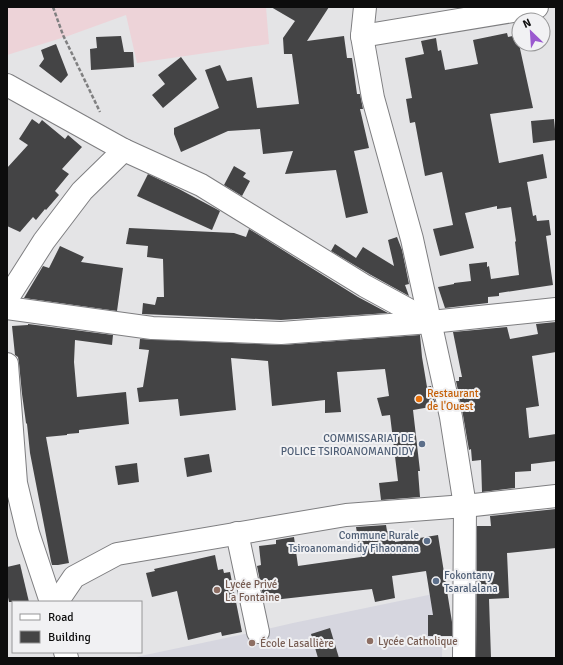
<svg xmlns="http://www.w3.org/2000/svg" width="563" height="665" viewBox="0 0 563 665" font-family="Signika,sans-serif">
  <rect width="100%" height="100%" fill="#e4e4e6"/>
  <polygon fill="#edd3d8" points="7,7 266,7 269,44 137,63 126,15 68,36 7,55"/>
  <polygon fill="#d6d6df" points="443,592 442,658 131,658 254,632 293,623"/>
  <g fill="#444445">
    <polygon points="271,7 329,7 307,41 344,36 347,58 352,58 357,94 360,94 363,109 360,109 369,148 354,151 368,213 346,218 336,170 285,174 293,151 263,154 260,129 228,131 181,152 174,134 174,128 219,108 205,70 220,65 227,81 252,77 257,108 299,104 292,54 284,54 283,38 295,21"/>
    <polygon points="507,33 508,37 517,35 533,108 490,114 499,163 543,154 547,178 527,182 533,216 536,215 537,221 549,220 551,235 546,236 553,285 499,293 499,296 488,297 488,303 445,308 438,287 454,284 454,283 471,281 469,264 487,262 487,267 489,266 491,279 519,275 515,242 516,241 511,207 497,209 497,206 465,213 474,248 440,256 433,229 453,225 442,172 425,176 415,122 410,123 406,99 412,98 405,58 424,54 421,41 436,38 438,51 441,50 445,70 478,64 473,40"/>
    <polygon points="121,36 124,52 133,52 134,67 91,70 90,49 97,48 96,37"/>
    <polygon points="56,44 68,75 61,83 39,66 44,59 41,50"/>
    <polygon points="181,57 197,79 163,108 152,95 165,84 158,75"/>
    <polygon points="32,119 39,124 42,120 65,139 68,135 82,147 62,169 69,174 55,191 59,195 46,210 45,209 36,220 33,217 20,232 7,226 7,168 28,145 19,139"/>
    <polygon points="554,119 556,140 533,143 531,121"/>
    <polygon points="234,166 246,173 243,177 250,181 242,196 224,185"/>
    <polygon points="148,174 179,189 220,211 212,230 137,196"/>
    <polygon points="129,228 234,233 246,237 249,229 358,297 388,313 281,320 142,314 143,303 155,305 157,297 164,297 163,259 147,257 148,246 126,244"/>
    <polygon points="397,237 402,250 409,284 405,285 409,296 371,275 331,251 335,244 356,258 363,247 394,266 388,240"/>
    <polygon points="60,246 84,257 81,262 123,268 117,311 24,298 43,266 49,268"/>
    <polygon points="556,322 556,352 532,356 539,406 526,408 529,438 556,434 556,461 531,464 531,471 515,472 515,488 482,492 481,460 472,461 471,449 469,450 463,415 456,381 459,381 459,377 462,377 453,332 507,327 510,339 538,334 536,324"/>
    <polygon points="28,324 113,335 112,345 75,340 74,362 77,397 126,392 129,424 79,430 79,433 67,434 67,435 46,437 69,563 58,565 52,565 51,561 30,453 27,424 26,423 22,394 19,363 18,357 15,355 12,326 28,325"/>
    <polygon points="420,335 422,357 427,387 431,386 436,406 413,410 420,471 418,471 420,497 381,500 379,483 398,481 390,415 382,416 377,398 389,396 385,369 337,372 341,412 325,413 325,400 272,406 268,361 231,358 236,410 180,416 178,399 139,402 137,388 143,387 149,350 139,349 140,339 281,345"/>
    <polygon points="209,454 212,472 187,477 184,458"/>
    <polygon points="137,463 139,482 118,485 115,466"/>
    <polygon points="556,509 556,548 507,553 509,598 489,599 491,658 476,658 477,526 491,526 490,516"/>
    <polygon points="386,525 387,531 394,530 395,542 438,535 452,622 452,636 428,636 428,615 433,615 426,571 392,576 395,598 375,602 372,589 264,601 257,566 261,565 259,546 276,544 276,540 294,537 298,566 361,557 356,527"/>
    <polygon points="215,555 218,570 223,569 224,573 230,572 242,632 222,636 221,632 188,640 177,591 152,597 146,573 155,571 154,569"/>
    <polygon points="20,564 29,602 9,602 7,593 7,567"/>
    <polygon points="330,628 339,658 318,658 311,634"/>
  </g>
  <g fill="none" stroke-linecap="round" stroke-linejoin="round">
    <g stroke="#7e7e80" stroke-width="24">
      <g id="minor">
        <polyline points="365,7 362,36 373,98 412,239 451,417 465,506 464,658"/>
        <polyline points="362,36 537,7"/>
        <polyline points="7,85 124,150 201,185 365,286 431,322"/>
        <polyline points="7,299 44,241 82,191 124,150"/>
        <polyline points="7,308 152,328 281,333 431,322 556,309"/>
        <polyline points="7,364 16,483 28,533 51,602"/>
        <polyline points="237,533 258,632"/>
        <polyline points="57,602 74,577 117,554 346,515 465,506 556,496"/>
        <polyline points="65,652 67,658"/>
      </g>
    </g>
    <polyline stroke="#808081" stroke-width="2.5" stroke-dasharray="4 2" stroke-linecap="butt" points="53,7 63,35 100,112"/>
    <use href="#minor" stroke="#fff" stroke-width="22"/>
  </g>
  <circle fill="#e8710a" stroke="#f1f1f3" stroke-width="1.5" cx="419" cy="399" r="4"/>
  <g fill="#5c6f8a" stroke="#f1f1f3" stroke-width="1.5">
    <circle cx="422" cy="444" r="4"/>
    <circle cx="427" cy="541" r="4"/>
    <circle cx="436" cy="581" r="4"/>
  </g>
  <g fill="#8d6e63" stroke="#f1f1f3" stroke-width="1.5">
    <circle cx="217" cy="590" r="4"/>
    <circle cx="370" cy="641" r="4"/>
    <circle cx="252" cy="643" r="4"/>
  </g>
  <g text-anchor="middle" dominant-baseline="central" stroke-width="4" stroke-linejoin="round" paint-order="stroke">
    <g font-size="11" fill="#c56008" stroke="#f1f1f3" text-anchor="start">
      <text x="427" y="393">Restaurant<tspan x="427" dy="13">de l'Ouest</tspan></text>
    </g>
    <g font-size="11" fill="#4e5e75" stroke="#f1f1f3" text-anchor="end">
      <text x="414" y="438">COMMISSARIAT DE<tspan x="414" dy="13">POLICE TSIROANOMANDIDY</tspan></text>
      <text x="419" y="535">Commune Rurale<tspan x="419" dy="13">Tsiroanomandidy Fihaonana</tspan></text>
      <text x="444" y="575" text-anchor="start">Fokontany<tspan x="444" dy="13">Tsaralalana</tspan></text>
    </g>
    <g font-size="11" fill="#785e54" stroke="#f1f1f3" text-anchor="start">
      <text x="225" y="584">Lycée Privé<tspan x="225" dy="13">La Fontaine</tspan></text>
      <text x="378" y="641">Lycée Catholique</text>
      <text x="260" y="643">École Lasallière</text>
    </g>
  </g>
  <rect width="563" height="665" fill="none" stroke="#0d0d0d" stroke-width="16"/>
  <rect x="12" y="601" width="130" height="52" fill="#f1f1f3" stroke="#969697"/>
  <rect x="20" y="614" width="20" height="6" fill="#ffffff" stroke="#969697"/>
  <text x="48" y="621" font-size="12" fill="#0d0d0d">Road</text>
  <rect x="20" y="631" width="20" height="12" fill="#444445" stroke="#969697"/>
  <text x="48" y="641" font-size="12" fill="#0d0d0d">Building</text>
  <g transform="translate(531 32) rotate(335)"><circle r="19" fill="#f1f1f3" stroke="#969697"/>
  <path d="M0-3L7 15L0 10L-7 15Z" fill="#9a59cf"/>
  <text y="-6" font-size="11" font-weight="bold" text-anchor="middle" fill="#0d0d0d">N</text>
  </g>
</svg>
